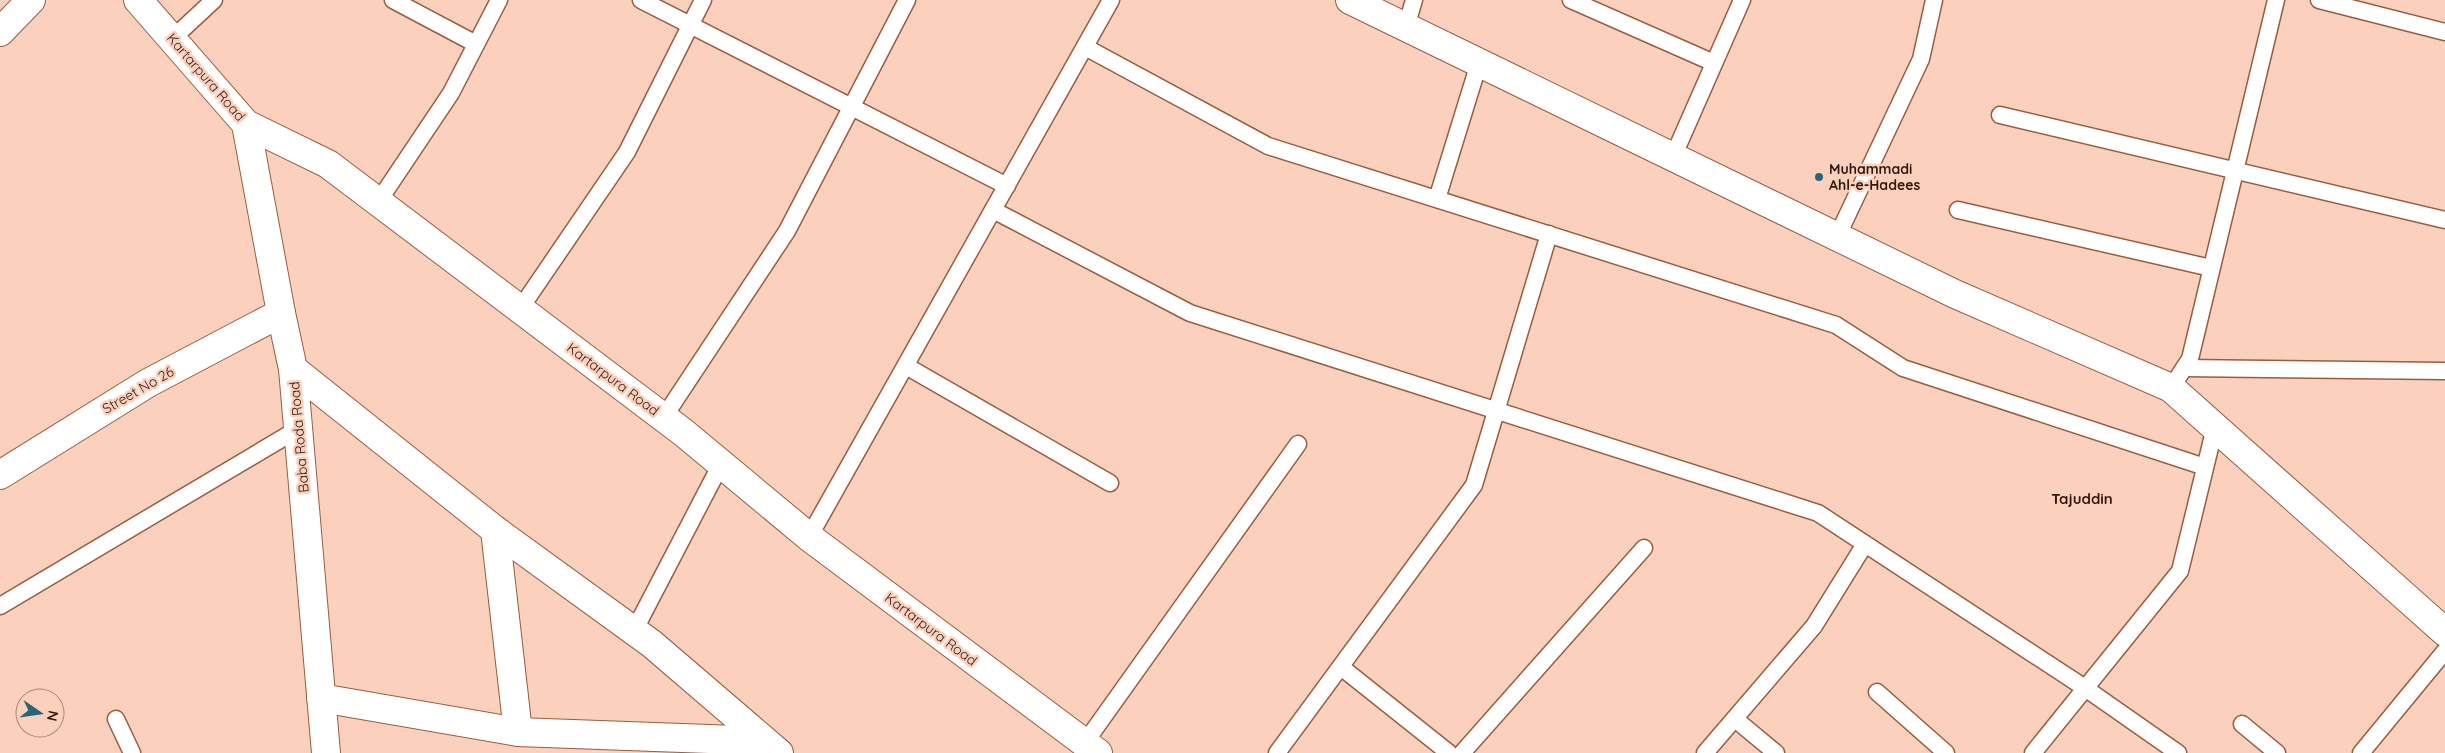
<svg xmlns="http://www.w3.org/2000/svg" width="2445" height="753" viewBox="0 0 2445 753" font-family="Quicksand,sans-serif">
  <rect width="100%" height="100%" fill="#fbd1be"/>
  <g fill="none" stroke-linecap="round" stroke-linejoin="round">
    <g stroke="#995c40" stroke-width="19">
      <g id="service">
        <polyline points="393,0 476,44"/>
        <polyline points="641,0 1007,186"/>
        <polyline points="1571,0 1714,63"/>
        <polyline points="2319,0 2445,32"/>
        <polyline points="1406,27 1414,0"/>
        <polyline points="172,39 214,0"/>
        <polyline points="1085,47 1268,146 1836,325 1903,368 2205,467"/>
        <polyline points="2000,115 2445,220"/>
        <polyline points="1673,157 1742,0"/>
        <polyline points="1437,199 1479,63"/>
        <polyline points="378,202 451,93 499,0"/>
        <polyline points="993,210 1190,313 1818,513 2085,688 2178,753"/>
        <polyline points="1958,210 2211,268"/>
        <polyline points="1837,237 1921,59 1934,0"/>
        <polyline points="520,309 627,152 703,0"/>
        <polyline points="906,366 1110,483"/>
        <polyline points="2184,368 2445,371"/>
        <polyline points="2171,388 2190,359 2276,0"/>
        <polyline points="664,417 787,231 907,0"/>
        <polyline points="809,537 1111,0"/>
        <polyline points="0,606 298,429"/>
        <polyline points="634,631 721,464"/>
        <polyline points="1341,667 1449,753"/>
        <polyline points="1877,692 1946,753"/>
        <polyline points="116,719 132,753"/>
        <polyline points="1735,719 1776,753"/>
        <polyline points="2242,724 2277,753"/>
        <polyline points="1084,744 1298,444"/>
        <polyline points="1277,753 1474,485 1549,234"/>
        <polyline points="1462,753 1644,548"/>
        <polyline points="1705,753 1814,626 1865,544"/>
        <polyline points="2033,753 2180,571 2215,427"/>
        <polyline points="2361,753 2445,651"/>
      </g>
    </g>
    <g stroke="#995c40" stroke-width="30">
      <g id="minor">
        <polyline points="1350,0 1955,294 2171,388 2445,632"/>
        <polyline points="0,32 31,0"/>
        <polyline points="246,124 328,164 684,433 809,537 1098,753"/>
        <polyline points="293,369 495,530 652,644 779,753"/>
        <polyline points="0,475 148,383 281,313"/>
        <polyline points="495,530 518,732"/>
        <polyline points="321,698 518,732 764,741 763,748"/>
      </g>
    </g>
    <g stroke="#995c40" stroke-width="30">
      <polyline id="tertiary" points="138,0 246,124 281,313 293,369 326,753"/>
    </g>
    <use href="#service" stroke="#fff" stroke-width="16"/>
    <use href="#minor" stroke="#fff" stroke-width="28"/>
    <use href="#tertiary" stroke="#fff" stroke-width="28"/>
  </g>
  <circle fill="#26657b" stroke="#fbd1be" stroke-width="2" cx="1819" cy="177" r="5"/>
  <g text-anchor="middle" dominant-baseline="central" stroke-width="5" stroke-linejoin="round" paint-order="stroke">
    <g font-size="14" fill="#31180c" stroke="#fbd1be">
      <text transform="translate(206 77) rotate(49)">Kartarpura Road</text>
      <text transform="translate(613 379) rotate(37)">Kartarpura Road</text>
      <text transform="translate(138 390) rotate(-30)">Street No 26</text>
      <text transform="translate(299 437) rotate(-95)">Baba Roda Road</text>
      <text transform="translate(931 629) rotate(37)">Kartarpura Road</text>
    </g>
    <g font-size="14" font-weight="bold" fill="#31180c" stroke="#fbd1be" text-anchor="start">
      <text x="1829" y="169">Muhammadi<tspan x="1829" dy="16">Ahl-e-Hadees</tspan></text>
    </g>
    <g font-size="15" font-weight="bold" fill="#31180c" stroke="#fbd1be">
      <text x="2082" y="498">Tajuddin</text>
    </g>
  </g>
  <g transform="translate(40 713) rotate(103)"><circle r="24" fill="#fbd1be" stroke="#aa8777"/>
  <path d="M0-4L9 19L0 12L-9 19Z" fill="#26657b"/>
  <text y="-8" font-size="14" font-weight="bold" text-anchor="middle" fill="#31180c">N</text>
  </g>
</svg>
